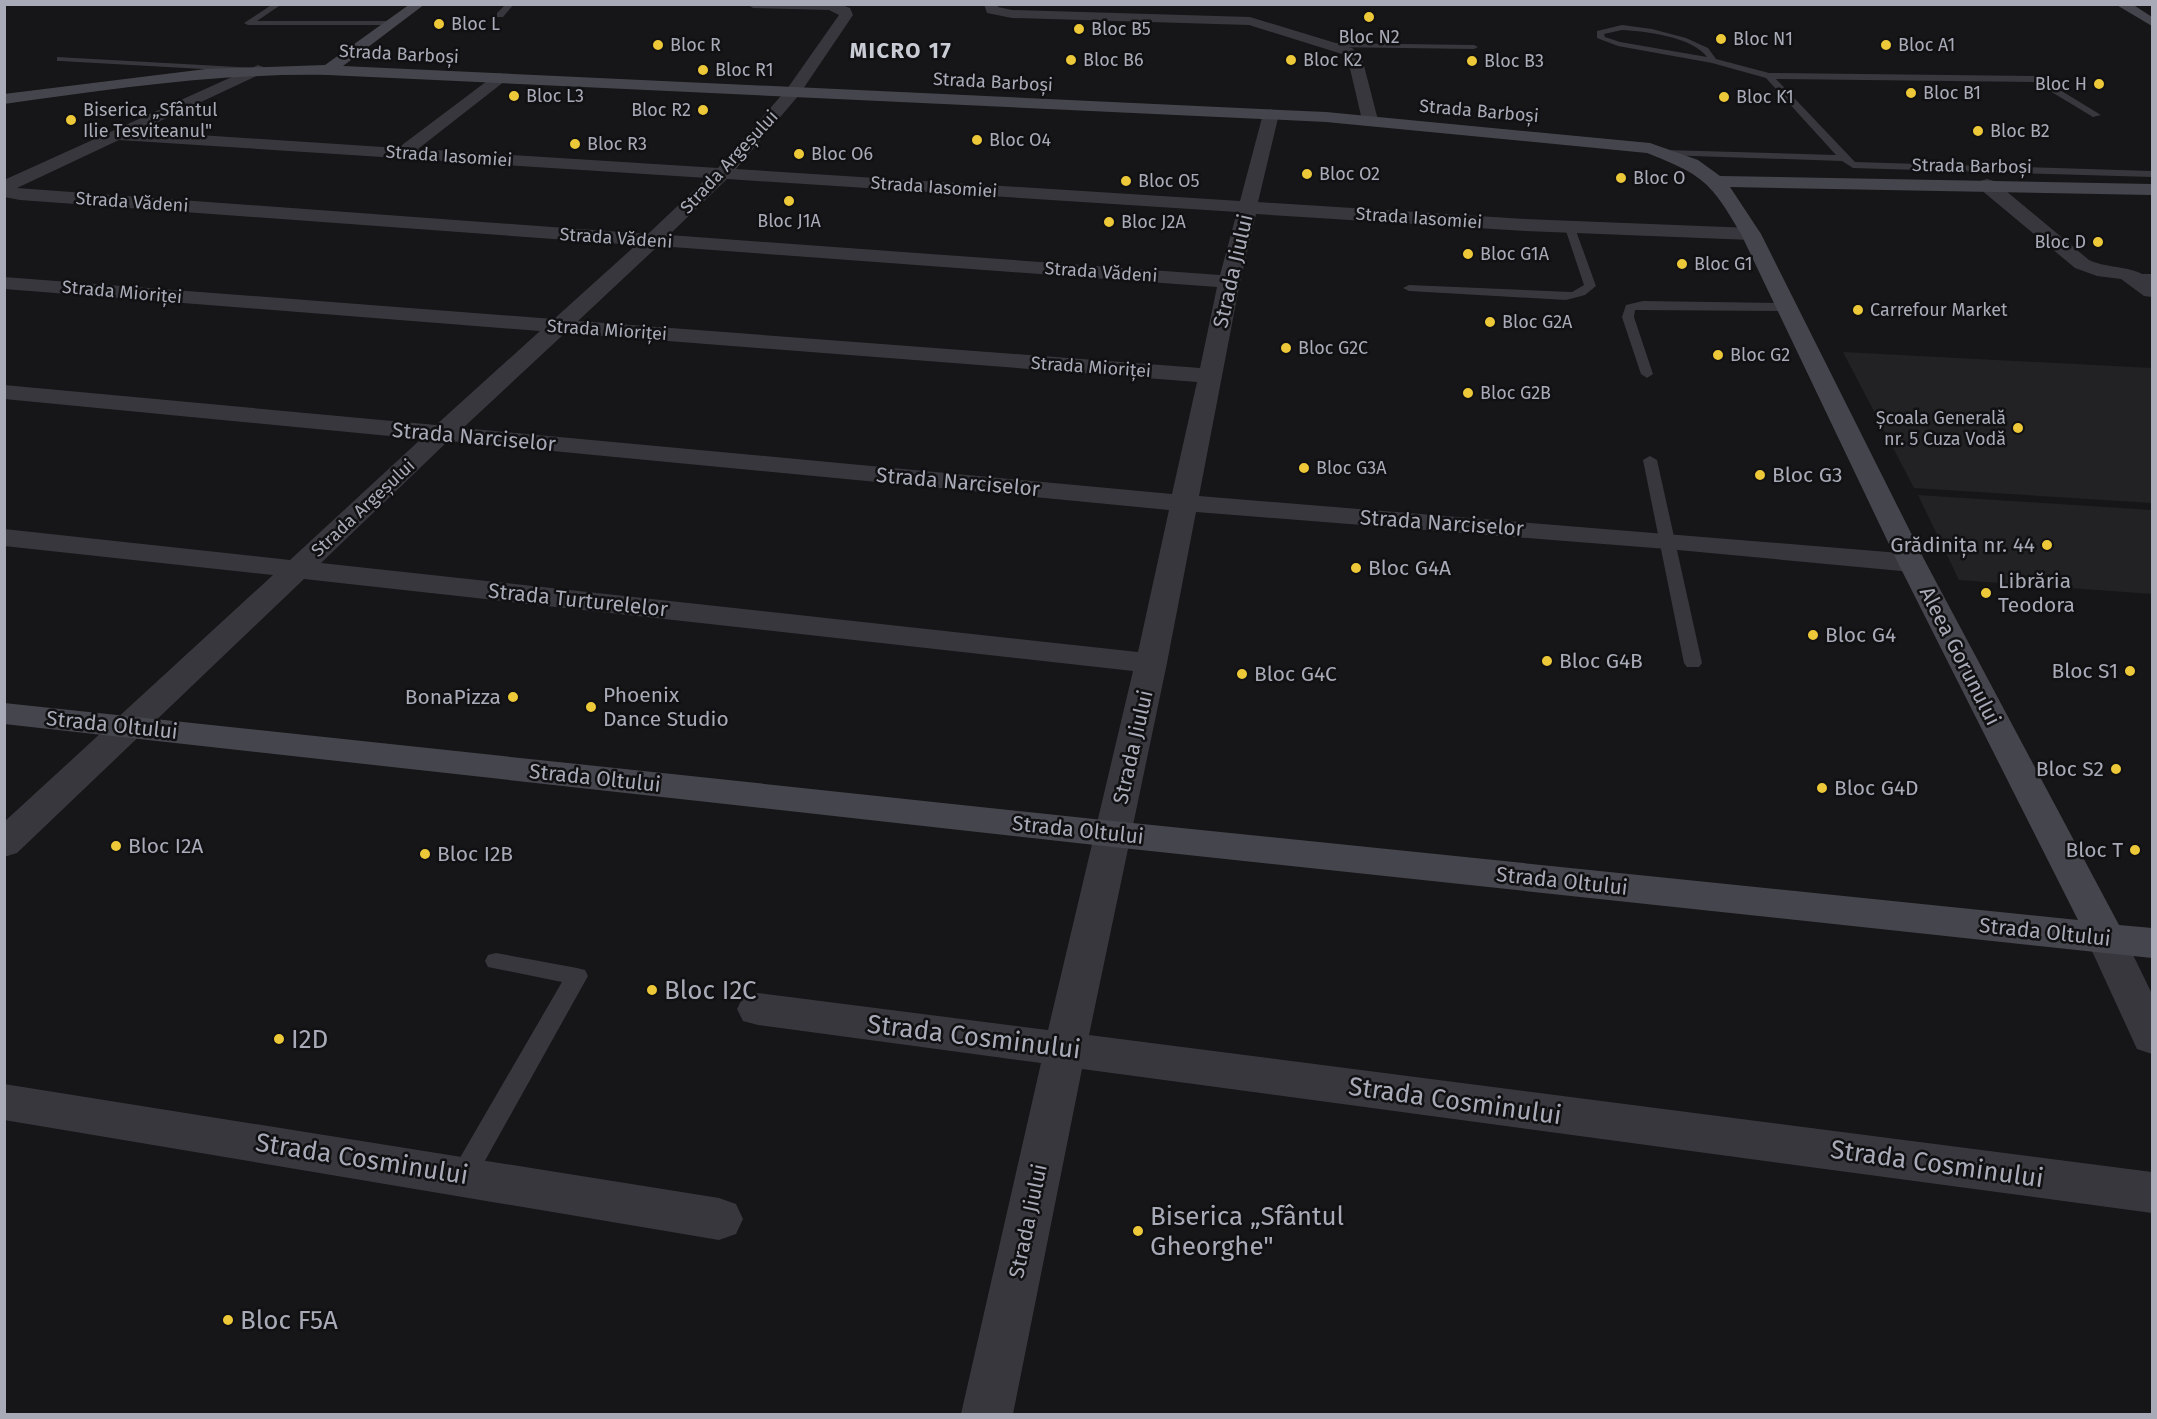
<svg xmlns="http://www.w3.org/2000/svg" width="2157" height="1419" viewBox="0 0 2157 1419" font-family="'Fira Sans',sans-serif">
  <rect width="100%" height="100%" fill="#161618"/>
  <g fill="#222225">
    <polygon points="1843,352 2152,368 2152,503 1914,488"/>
    <polygon points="1918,495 2152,510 2152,594 1959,580"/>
  </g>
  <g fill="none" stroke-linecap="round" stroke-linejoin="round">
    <g fill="#37373d" fill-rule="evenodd">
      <polygon points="273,4 282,4 257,21 393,21 397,23 393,25 248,25 244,23"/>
      <polygon points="506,4 514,4 503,17 497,17 497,13"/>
      <path d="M1622 25 1652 29 1686 38 1708 48 1716 59 1769 73 2037 76 2101 115 2093 117 2035 82 1776 79 1855 162 2152 171V177L1853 168 1842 161 1663 155V151L1666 150 1836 155 1766 78 1712 63 1618 46 1597 38V31ZM1622 30C1645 31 1693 37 1707 57L1620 42 1605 37 1604 34Z"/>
      <polygon points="1330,43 1474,45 1478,47 1474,49 1327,47 1327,43"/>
      <polygon points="57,57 258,68 262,70 258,72 60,61 57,61"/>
      <polygon points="1570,225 1575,228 1596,286 1585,295 1566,300 1409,291 1403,288 1409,285 1572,292 1584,285 1565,228"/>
      <polygon points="2152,274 2152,280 2133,280 2127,277 2133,274"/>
      <polygon points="1643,301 1787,303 1793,307 1787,311 1635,310 1634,317 1653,374 1647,378 1641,374 1622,317 1626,305"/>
      <polygon points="1650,456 1657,460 1702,663 1699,667 1687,667 1684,663 1643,460"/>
      <polygon points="496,953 577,968 585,970 588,976 472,1184 463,1187 454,1184 450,1176 454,1168 562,982 488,967 485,961 488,955"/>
    </g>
    <g fill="#37373d" fill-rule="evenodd">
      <path d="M747 4H839L850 8 853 15 799 95 736 169 1240 201 1263 114 1271 109 1279 114 1258 202 1525 219 1751 228 1758 230 1761 234 1758 238 1751 240 1525 231 1256 214 1240 282 1199 496 1912 554 1922 557 1926 563 1922 569 1912 572 1667 549 1196 512 1167 663 1089 1035 2152 1172V1213L1082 1069 1013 1414H961L1041 1063 758 1025 743 1021 737 1009 743 997 758 993 1048 1030 1133 671 304 579 17 853 4 857V822L273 575 4 546V529L290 560 421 439 4 399V385L436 425 540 331 4 289V277L554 319 636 245 20 200 4 197V180L258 65 263 67 266 70 263 73 139 131 398 148 495 75 500 73 508 78 505 81 418 149 718 168 787 89 839 15 829 10 753 8ZM119 140 707 178 648 234 17 188ZM727 179 1237 212 1220 275 669 235ZM658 246 1217 287 1200 368 578 321ZM565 333 1197 382 1172 494 463 428ZM448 441 1169 510 1138 652 321 563Z"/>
      <polygon points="984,4 998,4 998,7 1012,10 1250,17 1352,48 1362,58 1378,120 1370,125 1362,120 1348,60 1342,54 1249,25 1012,18 987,13"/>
      <path d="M1987 179 1994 181 2089 260C2111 270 2131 264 2152 280V297L2144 296 2121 279 2097 276 2075 268 1980 189 1978 185 1980 181Z"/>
      <polygon points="2106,923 2120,928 2152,994 2152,1054 2137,1049 2086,938 2092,928"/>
      <polygon points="4,1084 719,1198 736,1204 743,1219 736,1234 719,1240 4,1120"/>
    </g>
    <g fill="#45464d" fill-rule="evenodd">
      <path d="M410 4H425L343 66 1326 112 1650 143 1698 160 1720 176 2152 184V195L1730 187 1761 234 1926 563 2119 925 2152 928V958L1113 847 4 724V703L1113 821 2078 920 1898 563 1741 234C1711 182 1703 175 1647 153L1326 122 328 75C219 73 112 89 4 104V94L206 69 325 65Z"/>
      <polygon points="2115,4 2132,4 2152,17 2152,26"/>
    </g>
  </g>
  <g fill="#edc838" stroke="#111113" stroke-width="2">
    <circle cx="1369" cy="17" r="6"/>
    <circle cx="439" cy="24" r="6"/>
    <circle cx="1079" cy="29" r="6"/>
    <circle cx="1721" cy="39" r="6"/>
    <circle cx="658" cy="45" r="6"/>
    <circle cx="1886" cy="45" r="6"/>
    <circle cx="1071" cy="60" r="6"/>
    <circle cx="1291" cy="60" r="6"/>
    <circle cx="1472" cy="61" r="6"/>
    <circle cx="703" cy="70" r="6"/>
    <circle cx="2099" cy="84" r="6"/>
    <circle cx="1911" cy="93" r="6"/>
    <circle cx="514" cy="96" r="6"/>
    <circle cx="1724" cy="97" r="6"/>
    <circle cx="703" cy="110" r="6"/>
    <circle cx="71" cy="120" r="6"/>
    <circle cx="1978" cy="131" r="6"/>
    <circle cx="977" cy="140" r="6"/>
    <circle cx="575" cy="144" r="6"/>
    <circle cx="799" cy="154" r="6"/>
    <circle cx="1307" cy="174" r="6"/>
    <circle cx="1621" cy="178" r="6"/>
    <circle cx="1126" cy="181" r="6"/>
    <circle cx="789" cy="201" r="6"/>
    <circle cx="1109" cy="222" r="6"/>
    <circle cx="2098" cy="242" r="6"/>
    <circle cx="1468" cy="254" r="6"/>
    <circle cx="1682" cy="264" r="6"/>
    <circle cx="1858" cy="310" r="6"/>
    <circle cx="1490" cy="322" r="6"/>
    <circle cx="1286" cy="348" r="6"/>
    <circle cx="1718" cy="355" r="6"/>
    <circle cx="1468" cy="393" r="6"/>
    <circle cx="2018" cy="428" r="6"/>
    <circle cx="1304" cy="468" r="6"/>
    <circle cx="1760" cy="475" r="6"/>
    <circle cx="2047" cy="545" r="6"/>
    <circle cx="1356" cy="568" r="6"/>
    <circle cx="1986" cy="593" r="6"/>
    <circle cx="1813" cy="635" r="6"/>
    <circle cx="1547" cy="661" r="6"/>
    <circle cx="2130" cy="671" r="6"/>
    <circle cx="1242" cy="674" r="6"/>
    <circle cx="513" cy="697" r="6"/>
    <circle cx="591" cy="707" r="6"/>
    <circle cx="2116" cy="769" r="6"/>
    <circle cx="1822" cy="788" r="6"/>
    <circle cx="116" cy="846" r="6"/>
    <circle cx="2135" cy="850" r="6"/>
    <circle cx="425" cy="854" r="6"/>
    <circle cx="652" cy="990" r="6"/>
    <circle cx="279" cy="1039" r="6"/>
    <circle cx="1138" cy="1231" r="6"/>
    <circle cx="228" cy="1320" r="6"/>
  </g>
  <g text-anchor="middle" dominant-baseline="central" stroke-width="5" stroke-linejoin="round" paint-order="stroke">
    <g font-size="18" fill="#a8abb7" stroke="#111113" text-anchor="start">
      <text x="451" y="24">Bloc L</text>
      <text x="1091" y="29">Bloc B5</text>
      <text x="1369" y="37" text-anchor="middle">Bloc N2</text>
      <text x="1733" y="39">Bloc N1</text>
      <text x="670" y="45">Bloc R</text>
      <text x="1898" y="45">Bloc A1</text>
      <text x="1083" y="60">Bloc B6</text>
      <text x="1303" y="60">Bloc K2</text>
      <text x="1484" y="61">Bloc B3</text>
      <text x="715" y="70">Bloc R1</text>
      <text x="2087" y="84" text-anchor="end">Bloc H</text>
      <text x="1923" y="93">Bloc B1</text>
      <text x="526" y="96">Bloc L3</text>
      <text x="1736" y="97">Bloc K1</text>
      <text x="83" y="110">Biserica „Sfântul<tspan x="83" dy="21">Ilie Tesviteanul"</tspan></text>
      <text x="691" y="110" text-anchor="end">Bloc R2</text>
      <text x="1990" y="131">Bloc B2</text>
      <text x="989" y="140">Bloc O4</text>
      <text x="587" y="144">Bloc R3</text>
      <text x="811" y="154">Bloc O6</text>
      <text x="1319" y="174">Bloc O2</text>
      <text x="1633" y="178">Bloc O</text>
      <text x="1138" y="181">Bloc O5</text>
      <text x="789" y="221" text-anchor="middle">Bloc J1A</text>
      <text x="1121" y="222">Bloc J2A</text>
      <text x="2086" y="242" text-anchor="end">Bloc D</text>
      <text x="1480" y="254">Bloc G1A</text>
      <text x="1694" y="264">Bloc G1</text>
      <text x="1870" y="310">Carrefour Market</text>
      <text x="1502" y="322">Bloc G2A</text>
      <text x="1298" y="348">Bloc G2C</text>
      <text x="1730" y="355">Bloc G2</text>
      <text x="1480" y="393">Bloc G2B</text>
      <text x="2006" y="418" text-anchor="end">Școala Generală<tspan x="2006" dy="21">nr. 5 Cuza Vodă</tspan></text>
      <text x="1316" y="468">Bloc G3A</text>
    </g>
    <g font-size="18" fill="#a8abb7" stroke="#111113">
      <text transform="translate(399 54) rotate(3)">Strada Barboși</text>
      <text transform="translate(993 82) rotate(3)">Strada Barboși</text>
      <text transform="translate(1479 111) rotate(5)">Strada Barboși</text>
      <text transform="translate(449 156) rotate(4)">Strada Iasomiei</text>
      <text transform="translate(729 162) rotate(-47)">Strada Argeșului</text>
      <text transform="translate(1972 166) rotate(1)">Strada Barboși</text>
      <text transform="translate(934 187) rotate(4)">Strada Iasomiei</text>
      <text transform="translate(132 202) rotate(4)">Strada Vădeni</text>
      <text transform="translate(1419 218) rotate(4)">Strada Iasomiei</text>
      <text transform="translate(616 238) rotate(4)">Strada Vădeni</text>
      <text transform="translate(1101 272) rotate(4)">Strada Vădeni</text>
      <text transform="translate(122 292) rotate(5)">Strada Mioriței</text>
      <text transform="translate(607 330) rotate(4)">Strada Mioriței</text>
      <text transform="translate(1091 367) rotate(4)">Strada Mioriței</text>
      <text transform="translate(363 508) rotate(-43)">Strada Argeșului</text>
    </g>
    <g font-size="21" fill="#a8abb7" stroke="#111113">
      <text transform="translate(1233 271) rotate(-77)">Strada Jiului</text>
      <text transform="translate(474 437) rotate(5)">Strada Narciselor</text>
      <text transform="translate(958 482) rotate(5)">Strada Narciselor</text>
      <text transform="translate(1442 523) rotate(4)">Strada Narciselor</text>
      <text transform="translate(578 600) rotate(6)">Strada Turturelelor</text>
      <text transform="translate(1960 656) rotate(63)">Aleea Gorunului</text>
      <text transform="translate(112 725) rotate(6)">Strada Oltului</text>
      <text transform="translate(1133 747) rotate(-77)">Strada Jiului</text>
      <text transform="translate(595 778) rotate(6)">Strada Oltului</text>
      <text transform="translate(1078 830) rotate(6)">Strada Oltului</text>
      <text transform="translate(1562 881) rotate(6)">Strada Oltului</text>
      <text transform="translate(2045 932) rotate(6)">Strada Oltului</text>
      <text transform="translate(1028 1221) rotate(-78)">Strada Jiului</text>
    </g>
    <g font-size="21" fill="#a8abb7" stroke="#111113" text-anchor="start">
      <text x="1772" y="475">Bloc G3</text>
      <text x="2035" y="545" text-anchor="end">Grădinița nr. 44</text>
      <text x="1368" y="568">Bloc G4A</text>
      <text x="1998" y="581">Librăria<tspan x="1998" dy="24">Teodora</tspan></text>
      <text x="1825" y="635">Bloc G4</text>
      <text x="1559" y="661">Bloc G4B</text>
      <text x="2118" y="671" text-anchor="end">Bloc S1</text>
      <text x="1254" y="674">Bloc G4C</text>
      <text x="603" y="695">Phoenix<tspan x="603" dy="24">Dance Studio</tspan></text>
      <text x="501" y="697" text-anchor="end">BonaPizza</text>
      <text x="2104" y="769" text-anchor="end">Bloc S2</text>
      <text x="1834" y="788">Bloc G4D</text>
      <text x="128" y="846">Bloc I2A</text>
      <text x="2123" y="850" text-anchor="end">Bloc T</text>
      <text x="437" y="854">Bloc I2B</text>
    </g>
    <g font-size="22" font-weight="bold" letter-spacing="1.5" fill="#c9cbd4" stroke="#111113">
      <text x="901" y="50">MICRO 17</text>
    </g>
    <g font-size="26" fill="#a8abb7" stroke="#111113" text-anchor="start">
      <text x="664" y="990">Bloc I2C</text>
      <text x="291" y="1039">I2D</text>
      <text x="1150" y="1216">Biserica „Sfântul<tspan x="1150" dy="30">Gheorghe"</tspan></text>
      <text x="240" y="1320">Bloc F5A</text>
    </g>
    <g font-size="26" fill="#a8abb7" stroke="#111113">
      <text transform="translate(974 1037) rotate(7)">Strada Cosminului</text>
      <text transform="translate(1455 1101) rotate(8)">Strada Cosminului</text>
      <text transform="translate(362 1159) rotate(9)">Strada Cosminului</text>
      <text transform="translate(1937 1164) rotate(8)">Strada Cosminului</text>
    </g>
  </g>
  <rect width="2157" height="1419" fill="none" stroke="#a8abb7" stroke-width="12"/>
</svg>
